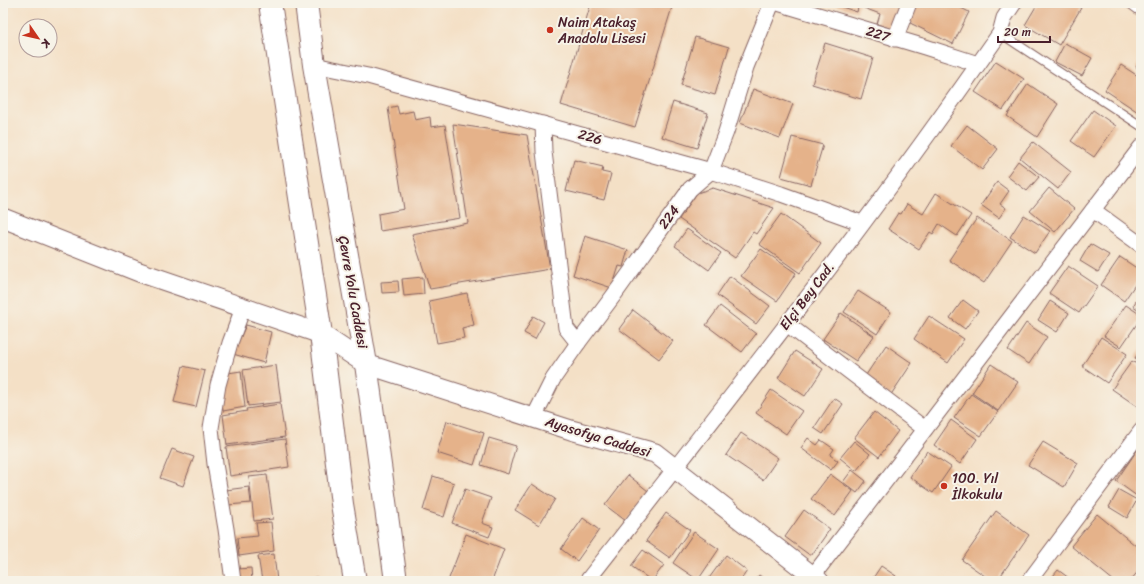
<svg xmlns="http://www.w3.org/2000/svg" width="1144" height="584" viewBox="0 0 1144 584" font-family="Sriracha,sans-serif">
  <rect width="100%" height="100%" fill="#f7f3e8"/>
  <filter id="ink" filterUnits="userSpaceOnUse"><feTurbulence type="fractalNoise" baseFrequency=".025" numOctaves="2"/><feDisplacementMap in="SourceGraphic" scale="8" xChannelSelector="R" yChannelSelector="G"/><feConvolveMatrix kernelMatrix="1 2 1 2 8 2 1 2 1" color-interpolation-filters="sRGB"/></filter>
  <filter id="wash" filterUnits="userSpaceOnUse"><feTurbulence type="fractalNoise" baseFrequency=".012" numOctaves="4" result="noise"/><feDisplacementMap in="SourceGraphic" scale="16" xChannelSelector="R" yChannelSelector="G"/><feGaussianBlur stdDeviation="0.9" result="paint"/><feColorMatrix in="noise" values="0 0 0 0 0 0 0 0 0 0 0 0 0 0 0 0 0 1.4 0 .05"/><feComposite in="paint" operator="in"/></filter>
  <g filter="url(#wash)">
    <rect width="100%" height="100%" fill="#f4e0c6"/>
    <g id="blocks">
      <g fill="#e5b28a">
        <polygon points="591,3 673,4 635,127 561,105"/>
        <polygon points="830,3 859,3 857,12"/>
        <polygon points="866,3 904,3 895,30 877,24 880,14 864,8"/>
        <polygon points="917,3 951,3 969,12 953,44 908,22"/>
        <polygon points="1038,3 1072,3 1081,8 1059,45 1025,25"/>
        <polygon points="695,37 729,47 715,95 681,85"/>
        <polygon points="825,43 873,58 861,99 812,84"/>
        <polygon points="1065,43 1092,58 1082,76 1055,62"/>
        <polygon points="1141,59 1141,70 1136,67"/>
        <polygon points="996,61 1024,79 1003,110 975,92"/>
        <polygon points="1121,65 1141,78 1141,108 1138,112 1105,90"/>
        <polygon points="1028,84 1058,104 1037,137 1007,116"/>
        <polygon points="753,89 793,104 780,138 740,123"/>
        <polygon points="673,102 708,113 697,148 662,137"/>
        <polygon points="397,106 399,114 413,111 415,120 430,117 431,127 445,125 460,218 380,231 378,214 404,209 388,108"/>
        <polygon points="1093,110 1116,126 1094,157 1071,141"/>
        <polygon points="453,124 527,135 550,269 430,289 412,234 468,223"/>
        <polygon points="967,125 998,149 982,170 951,146"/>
        <polygon points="792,137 823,145 811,185 781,177"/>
        <polygon points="1033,142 1071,172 1058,189 1020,158"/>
        <polygon points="574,160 603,167 602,172 611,174 604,200 566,191"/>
        <polygon points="1018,161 1039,177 1027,191 1007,176"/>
        <polygon points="997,182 1009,191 1000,204 1006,208 999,218 981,205"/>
        <polygon points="713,188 774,208 756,234 753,232 735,258 679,219 697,193"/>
        <polygon points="1049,188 1074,209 1055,232 1030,211"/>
        <polygon points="936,193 971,215 957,236 939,224 933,234 930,232 919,249 888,229 898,213 901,214 907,204 923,214"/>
        <polygon points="781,214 821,243 800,273 759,244"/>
        <polygon points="1024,215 1050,231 1035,253 1010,237"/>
        <polygon points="977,218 1012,241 984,283 949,260"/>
        <polygon points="687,229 721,253 709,270 675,246"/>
        <polygon points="585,236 628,250 623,267 619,266 612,288 573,275"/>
        <polygon points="1090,244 1109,255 1098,272 1080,261"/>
        <polygon points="761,249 796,273 777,301 741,276"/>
        <polygon points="1120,257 1141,271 1141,276 1124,301 1101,285"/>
        <polygon points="1068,266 1098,286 1079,313 1049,293"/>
        <polygon points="730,276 770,306 756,324 717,295"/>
        <polygon points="423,277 424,294 404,296 402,279"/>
        <polygon points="398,281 399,292 382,293 381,282"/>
        <polygon points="858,291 891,312 877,334 844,312"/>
        <polygon points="467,293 474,325 462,328 464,338 437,343 429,301"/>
        <polygon points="1141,293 1141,311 1133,306"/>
        <polygon points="963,300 978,311 965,329 950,318"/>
        <polygon points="1050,301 1069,313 1057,332 1038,320"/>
        <polygon points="1126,305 1141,315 1141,318 1121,347 1104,336"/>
        <polygon points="720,306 756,334 742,352 706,325"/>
        <polygon points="633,310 673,341 659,359 619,329"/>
        <polygon points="841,313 874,336 856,361 823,339"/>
        <polygon points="533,316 544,322 535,339 524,333"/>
        <polygon points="929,316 964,339 948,363 914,339"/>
        <polygon points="1026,323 1047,337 1029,364 1008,350"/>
        <polygon points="246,325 271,332 264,363 233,354"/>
        <polygon points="1101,337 1127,354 1107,383 1082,366"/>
        <polygon points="886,345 912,363 890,396 864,378"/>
        <polygon points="1141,349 1141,361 1135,358"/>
        <polygon points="795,351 823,369 805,396 778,378"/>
        <polygon points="1132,361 1141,367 1141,409 1112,389"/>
        <polygon points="991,364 1018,382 998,411 972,393"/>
        <polygon points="276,365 281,402 248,406 243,370"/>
        <polygon points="183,366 205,371 196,407 174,402"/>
        <polygon points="241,371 245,407 223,411 221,394 228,373"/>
        <polygon points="771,390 802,411 786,434 756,413"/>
        <polygon points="971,394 998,412 981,436 954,418"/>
        <polygon points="834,398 843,404 823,434 814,428"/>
        <polygon points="280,404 285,437 227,445 223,415 247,411 246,409"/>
        <polygon points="874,412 898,431 879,457 854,438"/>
        <polygon points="951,420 977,439 960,464 934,445"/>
        <polygon points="447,421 484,433 474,465 437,453"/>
        <polygon points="741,433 778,458 763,480 726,455"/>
        <polygon points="489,438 516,446 508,474 481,465"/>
        <polygon points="808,438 817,445 821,440 834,449 830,455 838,461 831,470 801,448"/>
        <polygon points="285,439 289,467 230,476 226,447"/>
        <polygon points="854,441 870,454 856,471 840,458"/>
        <polygon points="1043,442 1078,463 1064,487 1028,465"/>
        <polygon points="1140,446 1141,447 1141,499 1116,481"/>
        <polygon points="172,449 194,457 183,486 160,478"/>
        <polygon points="927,451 951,467 933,493 910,477"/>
        <polygon points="852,470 866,481 857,493 843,482"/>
        <polygon points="830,474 853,491 835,516 811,499"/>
        <polygon points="267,475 273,519 254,521 249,477"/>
        <polygon points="628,475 648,491 626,521 605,505"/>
        <polygon points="433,476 454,483 444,517 423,510"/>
        <polygon points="532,484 555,499 539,525 515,510"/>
        <polygon points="249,487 251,503 228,505 226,490"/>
        <polygon points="465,489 491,498 482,523 493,527 489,537 452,523"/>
        <polygon points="1119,490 1137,500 1127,518 1109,507"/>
        <polygon points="804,510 830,529 811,556 785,537"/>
        <polygon points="996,511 1029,535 997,581 992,581 962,560"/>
        <polygon points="666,513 690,530 670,558 646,541"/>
        <polygon points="1097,514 1141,550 1141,568 1130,581 1114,581 1071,546"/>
        <polygon points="583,518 599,530 577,561 561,549"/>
        <polygon points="271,522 274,551 239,556 237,538 258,536 256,523"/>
        <polygon points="694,532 719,549 698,580 673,563"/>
        <polygon points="466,534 504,549 492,581 448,581"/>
        <polygon points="643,550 664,565 652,581 631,566"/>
        <polygon points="274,554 277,581 262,581 258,556"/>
        <polygon points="726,555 747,571 740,581 707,581"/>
        <polygon points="881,566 896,576 893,581 871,581"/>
        <polygon points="251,568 252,581 238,581 237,569"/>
        <polygon points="1058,570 1073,581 1049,581"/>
        <polygon points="759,575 767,581 754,581"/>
        <polygon points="317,577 317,581 291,581 291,580"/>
      </g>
    </g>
  </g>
  <g filter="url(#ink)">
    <use href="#blocks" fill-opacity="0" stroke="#866361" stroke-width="1"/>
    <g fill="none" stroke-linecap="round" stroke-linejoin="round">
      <g stroke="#866361" stroke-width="10">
        <g id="service">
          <polyline points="1129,3 1141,12"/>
          <polyline points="1000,33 1141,126"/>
        </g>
      </g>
      <g stroke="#866361" stroke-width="17">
        <g id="minor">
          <polyline points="778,3 925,47 978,64"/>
          <polyline points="895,39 909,3"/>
          <polyline points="314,65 368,76 704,169 781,194 862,223"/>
          <polyline points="543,124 544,152 566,328 578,343"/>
          <polyline points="1093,210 1141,245"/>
          <polyline points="787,324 925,429"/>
          <polyline points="534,417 553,379 578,343 614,295 690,189 711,171 726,132 746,67 772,3"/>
          <polyline points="233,581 226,529 215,464 211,428 218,385 230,343 243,308"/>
          <path d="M587 581C728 401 870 221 1000 33L1004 18 1014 3"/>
          <polyline points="809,581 1141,147"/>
          <polyline points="1029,581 1141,431"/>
        </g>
      </g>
      <g stroke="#866361" stroke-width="21">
        <polyline id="tertiary" points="3,218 139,272 321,334 366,364 571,430 655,453 819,581"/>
      </g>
      <g stroke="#866361" stroke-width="24">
        <g id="trunk">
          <polyline points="270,3 321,334 342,504 355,581"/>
          <polyline points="306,3 314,65 366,364 396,581"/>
        </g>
      </g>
      <use href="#service" stroke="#fff" stroke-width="8"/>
      <use href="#minor" stroke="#fff" stroke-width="15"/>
      <use href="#tertiary" stroke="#fff" stroke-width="19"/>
      <use href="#trunk" stroke="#fff" stroke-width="22"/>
    </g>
  </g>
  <g fill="#c8321e" stroke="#f7f3e8" stroke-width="1.5">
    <circle cx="550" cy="30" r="4"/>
    <circle cx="944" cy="486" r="4"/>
  </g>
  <g text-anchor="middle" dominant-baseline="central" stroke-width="4" stroke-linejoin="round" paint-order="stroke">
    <g font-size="14" fill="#4a1f2b" stroke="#f7f3e8" text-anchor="start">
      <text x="558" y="22">Naim Atakaş<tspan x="558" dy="16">Anadolu Lisesi</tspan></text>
      <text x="952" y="478">100. Yıl<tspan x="952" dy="16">İlkokulu</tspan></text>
    </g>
    <g font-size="14" fill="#4a1f2b" stroke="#f7f3e8">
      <text transform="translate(878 34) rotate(17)">227</text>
      <text transform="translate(590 137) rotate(16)">226</text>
      <text transform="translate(669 217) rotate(-54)">224</text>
      <text transform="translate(353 292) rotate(80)">Çevre Yolu Caddesi</text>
      <text transform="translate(807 296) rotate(-53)">Elçi Bey Cad.</text>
      <text transform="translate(598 437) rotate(17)">Ayasofya Caddesi</text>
    </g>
  </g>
  <rect width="1144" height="584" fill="none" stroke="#f7f3e8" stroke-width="16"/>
  <g transform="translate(38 38) rotate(124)"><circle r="19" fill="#f7f3e8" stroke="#b29e9c"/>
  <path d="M0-3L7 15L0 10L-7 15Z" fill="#c8321e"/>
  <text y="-6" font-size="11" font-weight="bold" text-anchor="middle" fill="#4a1f2b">K</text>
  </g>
  <path d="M998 36v6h52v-6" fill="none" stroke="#4a1f2b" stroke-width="2"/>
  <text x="1004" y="36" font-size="12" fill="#4a1f2b" stroke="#f7f3e8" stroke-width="3" paint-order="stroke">20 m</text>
</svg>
